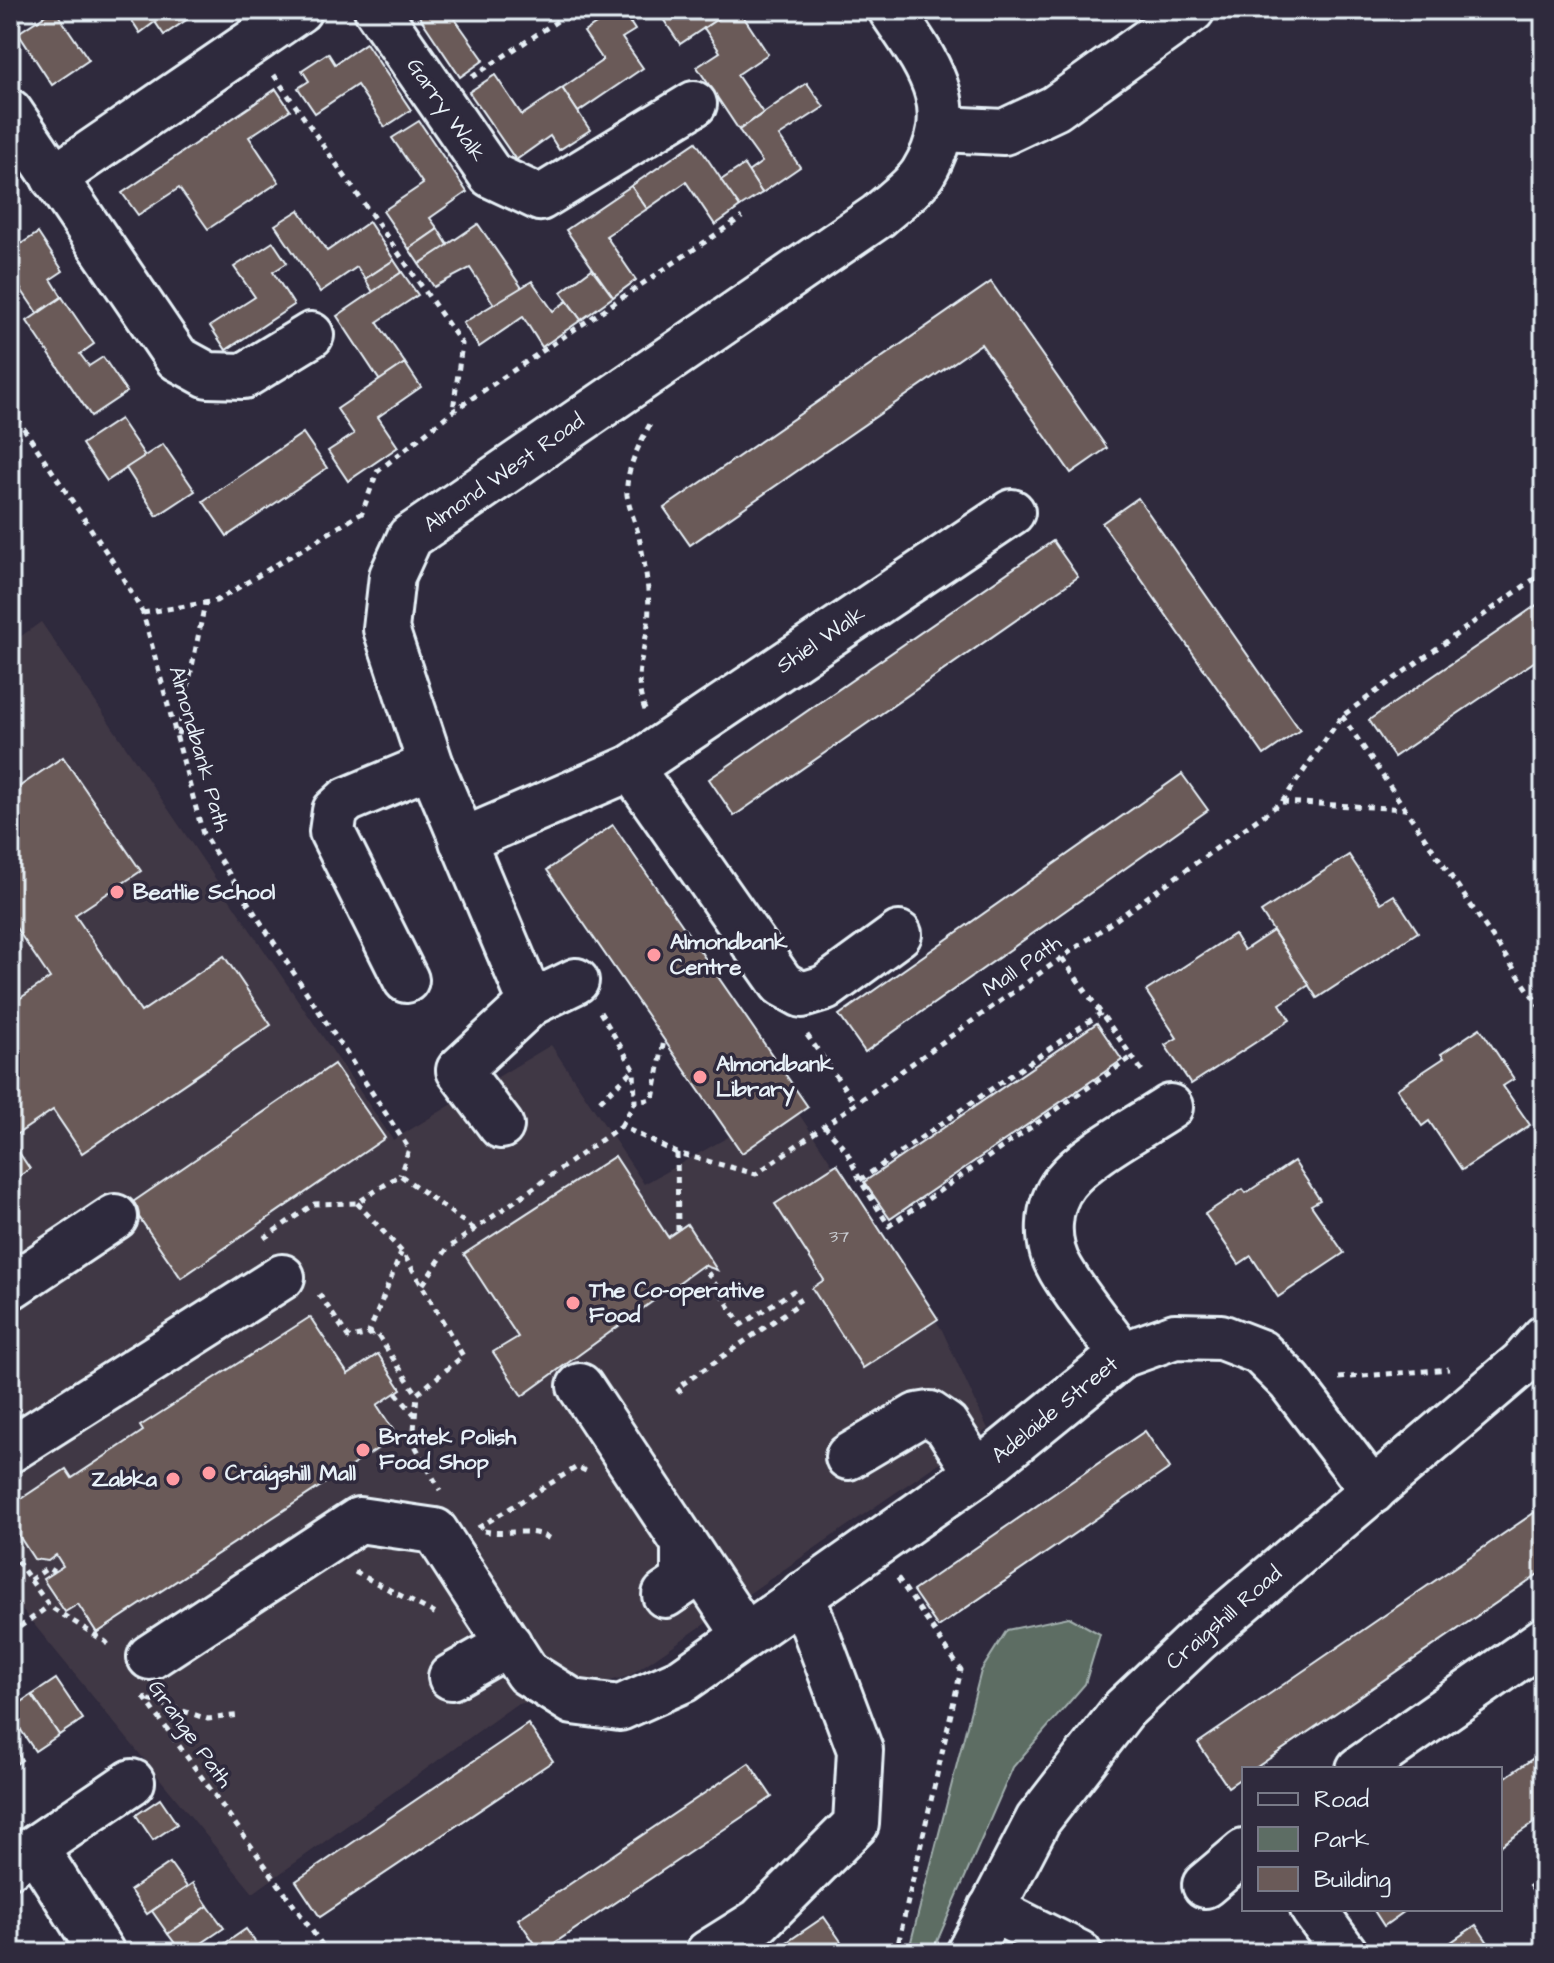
<svg xmlns="http://www.w3.org/2000/svg" width="1554" height="1963" viewBox="0 0 1554 1963" font-family="'Architects Daughter',sans-serif">
  <rect width="100%" height="100%" fill="#2f2a3d"/>
  <filter id="ink" filterUnits="userSpaceOnUse"><feTurbulence type="fractalNoise" baseFrequency=".0125" numOctaves="2"/><feDisplacementMap in="SourceGraphic" scale="16" xChannelSelector="R" yChannelSelector="G"/><feConvolveMatrix kernelMatrix="1 2 1 2 8 2 1 2 1" color-interpolation-filters="sRGB"/></filter>
  <g filter="url(#ink)">
    <polygon fill="#413845" points="41,622 393,1140 551,1045 644,1184 791,1102 942,1330 988,1429 629,1676 515,1705 253,1893 15,1601 10,1604 10,644"/>
    <polygon fill="#5d6d64" stroke="#a2afae" stroke-width="2" points="1069,1617 1100,1634 1085,1684 1013,1767 932,1953 908,1953 981,1671 1007,1630"/>
    <g fill="#6a5a58" stroke="#e8f1f8" stroke-width="2">
      <polygon points="53,10 55,10 89,60 52,85 18,33"/>
      <polygon points="125,10 201,10 164,35 155,22 140,33"/>
      <polygon points="415,10 468,10 455,19 484,60 460,77"/>
      <polygon points="617,10 622,10 635,30 622,38 643,68 578,112 562,88 603,60 584,32"/>
      <polygon points="622,10 649,10 630,23"/>
      <polygon points="657,10 731,10 680,44"/>
      <polygon points="731,10 739,10 768,54 737,75 763,113 739,130 697,67 720,52 704,28"/>
      <polygon points="366,43 411,110 385,127 357,85 315,113 298,88 309,81 302,70 328,53 335,64"/>
      <polygon points="495,75 522,115 562,88 590,130 559,150 550,136 516,160 469,92"/>
      <polygon points="807,83 824,107 779,136 800,167 762,193 748,172 762,162 739,130"/>
      <polygon points="276,89 290,110 249,137 279,182 208,229 179,188 138,215 122,193"/>
      <polygon points="419,121 467,192 430,218 438,229 409,249 383,211 423,184 392,138"/>
      <polygon points="696,142 740,207 715,225 686,182 647,209 631,186"/>
      <polygon points="744,165 762,193 740,207 721,180"/>
      <polygon points="631,186 647,209 606,236 636,280 613,297 566,230"/>
      <polygon points="299,210 327,251 369,222 394,260 365,279 357,267 320,292 275,225"/>
      <polygon points="478,224 522,288 495,306 470,268 434,287 419,264"/>
      <polygon points="438,229 448,245 419,264 409,249"/>
      <polygon points="38,233 63,271 51,279 62,297 37,313 10,273 10,251"/>
      <polygon points="273,242 287,263 273,272 294,305 226,350 210,326 255,297 234,267"/>
      <polygon points="394,260 402,272 373,292 365,279"/>
      <polygon points="592,269 613,297 581,320 561,292"/>
      <polygon points="402,272 418,295 377,322 405,363 380,381 337,316"/>
      <polygon points="532,281 553,311 567,301 581,320 542,347 523,317 479,347 463,323"/>
      <polygon points="991,282 1107,448 1071,473 981,344 690,545 664,508"/>
      <polygon points="62,297 94,344 80,354 89,366 103,357 127,392 91,416 27,321"/>
      <polygon points="405,363 421,387 378,417 398,447 348,481 328,451 354,434 337,409"/>
      <polygon points="120,419 145,456 107,481 82,444"/>
      <polygon points="303,433 327,468 227,536 203,501"/>
      <polygon points="163,444 195,491 157,516 126,468"/>
      <polygon points="1138,498 1300,730 1264,755 1102,523"/>
      <polygon points="1053,541 1078,577 734,816 709,779"/>
      <polygon points="1544,600 1544,655 1394,757 1369,720"/>
      <polygon points="63,757 141,871 75,915 141,1012 224,956 271,1025 82,1153 53,1110 10,1139 10,1005 50,978 10,919 10,793"/>
      <polygon points="1182,774 1208,810 865,1052 839,1015"/>
      <polygon points="613,825 808,1107 742,1153 547,870"/>
      <polygon points="1349,855 1381,903 1394,895 1418,932 1317,998 1261,912"/>
      <polygon points="1273,931 1309,985 1280,1004 1290,1020 1191,1084 1165,1045 1177,1038 1146,991 1234,934 1244,950"/>
      <polygon points="1097,1023 1122,1060 890,1219 864,1182"/>
      <polygon points="1480,1028 1514,1079 1503,1086 1530,1125 1462,1170 1429,1121 1422,1126 1397,1089 1444,1058 1441,1054"/>
      <polygon points="334,1064 385,1138 181,1278 130,1204"/>
      <polygon points="10,1139 30,1169 10,1182"/>
      <polygon points="615,1156 668,1237 687,1224 717,1270 703,1265 522,1396 493,1352 518,1337 464,1254"/>
      <polygon points="1294,1161 1320,1200 1311,1205 1344,1253 1278,1297 1251,1256 1239,1264 1205,1214 1243,1189 1246,1193"/>
      <polygon points="837,1164 938,1319 863,1368 812,1288 824,1280 775,1204"/>
      <polygon points="310,1317 348,1374 378,1354 401,1389 377,1405 397,1436 97,1633 78,1604 65,1612 43,1579 63,1566 56,1555 48,1561 34,1559 10,1522 10,1506 66,1469 72,1478 143,1431 140,1426"/>
      <polygon points="1145,1431 1170,1468 938,1627 913,1591"/>
      <polygon points="1544,1506 1544,1570 1254,1769 1244,1769 1244,1776 1228,1787 1198,1743"/>
      <polygon points="56,1679 83,1719 59,1735 32,1695"/>
      <polygon points="32,1695 59,1735 35,1751 10,1714 10,1710"/>
      <polygon points="528,1724 553,1761 320,1917 296,1881"/>
      <polygon points="10,1743 22,1760 10,1768"/>
      <polygon points="1544,1751 1544,1816 1500,1846 1500,1781"/>
      <polygon points="749,1763 772,1797 541,1952 518,1919"/>
      <polygon points="160,1799 177,1824 153,1840 136,1815"/>
      <polygon points="170,1863 187,1887 147,1914 130,1890"/>
      <polygon points="1544,1876 1544,1908 1529,1886"/>
      <polygon points="193,1883 208,1906 168,1934 152,1911"/>
      <polygon points="208,1906 224,1928 187,1953 182,1953 168,1934"/>
      <polygon points="1373,1909 1408,1909 1384,1926"/>
      <polygon points="824,1917 849,1953 771,1953"/>
      <polygon points="1476,1925 1495,1953 1435,1953"/>
      <polygon points="246,1929 263,1953 211,1953"/>
      <polygon points="16,1935 28,1953 10,1953 10,1939"/>
    </g>
    <g fill="none" stroke-linecap="round" stroke-linejoin="round">
      <g stroke="#e8f1f8" stroke-width="50">
        <g id="minor">
          <polyline points="377,10 491,175 540,198 694,104"/>
          <polyline points="10,112 177,358 208,375 244,376 311,335"/>
          <polyline points="942,129 1004,132 1055,108 1192,10"/>
          <polyline points="54,178 299,10"/>
          <polyline points="631,768 782,984 802,995 825,988 899,934"/>
          <polyline points="462,841 631,768 1012,512"/>
          <polyline points="406,980 332,832 335,811 347,800 431,765"/>
          <path d="M576 981 531 1003 431 765 386 629 392 576 410 537 878 216C892 203 913 189 923 173 963 107 928 65 891 10"/>
          <polyline points="501,1126 459,1070 531,1003"/>
          <polyline points="10,1287 115,1217"/>
          <path d="M1122 1355C1102 1327 1078 1299 1061 1270 1045 1244 1046 1206 1065 1182 1086 1155 1140 1127 1170 1107"/>
          <polyline points="580,1386 745,1635"/>
          <polyline points="10,1450 282,1277"/>
          <polyline points="848,1457 917,1416 930,1414 946,1425 977,1473"/>
          <polyline points="665,1595 684,1582 684,1546"/>
          <polyline points="150,1657 359,1520 435,1531 527,1673 573,1702 620,1708 683,1680 977,1473 1122,1355 1175,1336 1221,1337 1260,1352 1290,1382 1373,1491"/>
          <polyline points="451,1677 509,1644"/>
          <polyline points="1359,1769 1544,1640"/>
          <polyline points="36,1849 102,1953"/>
          <polyline points="10,1865 132,1782"/>
          <polyline points="1205,1885 1244,1852"/>
          <polyline points="991,1909 1079,1953"/>
          <polyline points="1313,1909 1345,1953"/>
          <polyline points="708,1953 759,1921 856,1824 860,1750 802,1595"/>
          <polyline points="969,1953 1038,1820 1124,1709 1197,1640 1522,1363 1544,1338"/>
        </g>
      </g>
      <g stroke="#e8f1f8" stroke-width="5" stroke-dasharray="6 6" stroke-linecap="butt">
        <polyline points="274,75 462,344 453,410"/>
        <polyline points="472,77 574,10"/>
        <polyline points="10,408 117,568 143,613 203,834 409,1149 400,1175"/>
        <polyline points="143,613 216,601 362,513 377,472 453,411 742,217"/>
        <path d="M645 710C632 676 644 656 648 624 651 596 645 564 639 537 636 523 629 509 627 495 625 471 639 445 650 424"/>
        <polyline points="1342,716 1544,1013"/>
        <polyline points="178,735 205,603"/>
        <polyline points="1282,802 1406,809"/>
        <polyline points="1062,958 1145,1075"/>
        <polyline points="600,1012 634,1069 635,1102"/>
        <polyline points="807,1035 855,1103"/>
        <polyline points="600,1101 633,1070"/>
        <polyline points="824,1125 846,1150 860,1180 889,1226 1132,1057"/>
        <polyline points="621,1126 635,1102 653,1099 664,1040"/>
        <polyline points="677,1153 678,1230"/>
        <polyline points="860,1180 1101,1013"/>
        <polyline points="357,1203 403,1253 463,1356 417,1394 413,1442 440,1490"/>
        <polyline points="264,1238 314,1204 357,1203 400,1175 474,1229"/>
        <polyline points="423,1284 447,1249 621,1126 677,1153 756,1174 1282,802 1342,716 1544,572"/>
        <polyline points="319,1294 349,1338 376,1333 417,1394"/>
        <polyline points="368,1335 401,1253"/>
        <polyline points="1339,1378 1449,1369"/>
        <polyline points="396,1393 414,1414"/>
        <polyline points="681,1393 677,1388 800,1303 793,1291 741,1325 703,1265"/>
        <polyline points="478,1528 577,1467 586,1471"/>
        <path d="M484 1531C506 1536 530 1526 550 1539"/>
        <polyline points="10,1551 49,1606 106,1642 111,1649"/>
        <polyline points="355,1572 438,1615"/>
        <polyline points="30,1580 48,1568 54,1572"/>
        <polyline points="10,1634 49,1606"/>
        <polyline points="144,1697 328,1953"/>
        <polyline points="149,1700 208,1719 241,1715"/>
        <polyline points="896,1953 961,1670 897,1577"/>
      </g>
      <use href="#minor" stroke="#2f2a3d" stroke-width="44"/>
    </g>
  </g>
  <g fill="#ff9aa2" stroke="#2f2a3d" stroke-width="3">
    <circle cx="117" cy="892" r="8"/>
    <circle cx="654" cy="955" r="8"/>
    <circle cx="700" cy="1077" r="8"/>
    <circle cx="573" cy="1303" r="8"/>
    <circle cx="363" cy="1450" r="8"/>
    <circle cx="209" cy="1473" r="8"/>
    <circle cx="173" cy="1479" r="8"/>
  </g>
  <g text-anchor="middle" dominant-baseline="central" stroke-width="7" stroke-linejoin="round" paint-order="stroke">
    <g font-size="18" fill="#c8cbd0">
      <text x="839" y="1236">37</text>
    </g>
    <g font-size="22" fill="#e8f1f8" stroke="#2f2a3d">
      <text transform="translate(446 110) rotate(55)">Garry Walk</text>
      <text transform="translate(504 473) rotate(-35)">Almond West Road</text>
      <text transform="translate(821 640) rotate(-34)">Shiel Walk</text>
      <text transform="translate(199 749) rotate(74)">Almondbank Path</text>
      <text transform="translate(1022 966) rotate(-35)">Mall Path</text>
      <text transform="translate(1055 1410) rotate(-39)">Adelaide Street</text>
      <text transform="translate(1224 1618) rotate(-41)">Craigshill Road</text>
      <text transform="translate(190 1734) rotate(54)">Grange Path</text>
    </g>
    <g font-size="22" font-weight="bold" fill="#e8f1f8" stroke="#2f2a3d" text-anchor="start">
      <text x="133" y="892">Beatlie School</text>
      <text x="670" y="942">Almondbank<tspan x="670" dy="25">Centre</tspan></text>
      <text x="716" y="1064">Almondbank<tspan x="716" dy="25">Library</tspan></text>
      <text x="589" y="1290">The Co-operative<tspan x="589" dy="25">Food</tspan></text>
      <text x="379" y="1437">Bratek Polish<tspan x="379" dy="25">Food Shop</tspan></text>
      <text x="225" y="1473">Craigshill Mall</text>
      <text x="157" y="1479" text-anchor="end">Zabka</text>
    </g>
  </g>
  <rect width="1554" height="1963" fill="none" stroke="#2f2a3d" stroke-width="40"/>
  <rect x="20" y="20" width="1514" height="1923" fill="none" stroke="#e8f1f8" stroke-width="3" filter="url(#ink)"/>
  <rect x="1242" y="1767" width="260" height="144" fill="#2f2a3d" stroke="#797a88" stroke-width="2"/>
  <rect x="1258" y="1793" width="40" height="12" fill="#2f2a3d" stroke="#797a88" stroke-width="2"/>
  <text x="1314" y="1807" font-size="24" fill="#e8f1f8">Road</text>
  <rect x="1258" y="1827" width="40" height="24" fill="#5d6d64" stroke="#797a88" stroke-width="2"/>
  <text x="1314" y="1847" font-size="24" fill="#e8f1f8">Park</text>
  <rect x="1258" y="1867" width="40" height="24" fill="#6a5a58" stroke="#797a88" stroke-width="2"/>
  <text x="1314" y="1887" font-size="24" fill="#e8f1f8">Building</text>
</svg>
